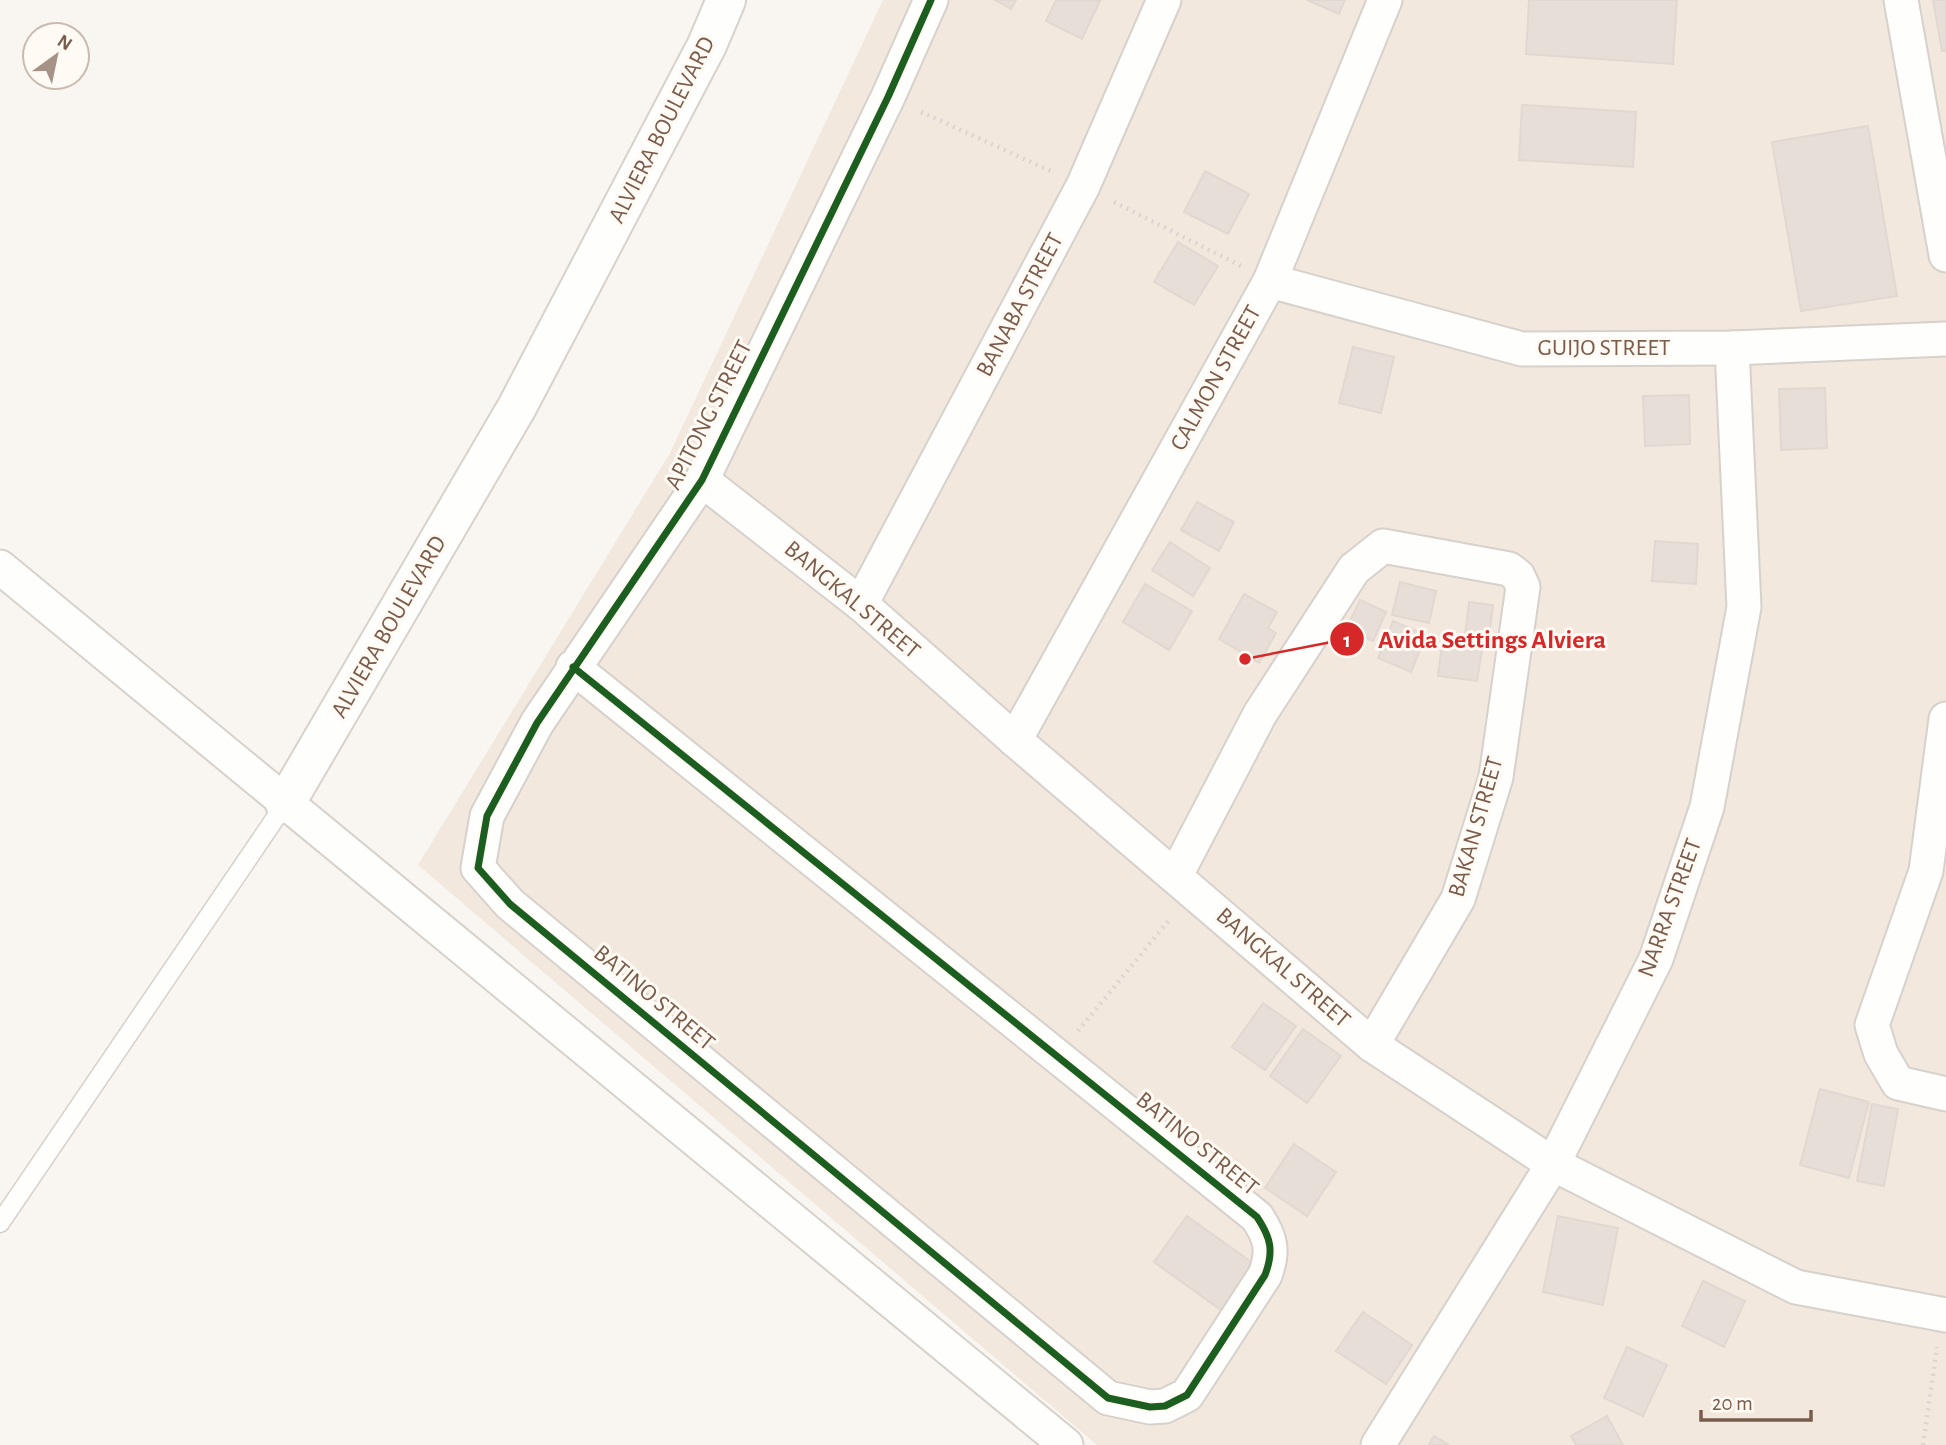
<svg xmlns="http://www.w3.org/2000/svg" width="1946" height="1445" viewBox="0 0 1946 1445" font-family="'Alegreya Sans',sans-serif">
  <rect width="100%" height="100%" fill="#f9f5f0"/>
  <polygon fill="#f2e8de" points="883,0 1946,0 1946,1445 1097,1445 418,865 670,453"/>
  <g fill="#e6ded7" stroke="#e2d8d2" stroke-width="2">
    <polygon points="995,0 1016,0 1011,9"/>
    <polygon points="1056,0 1100,1 1082,39 1046,21"/>
    <polygon points="1307,0 1345,0 1339,14"/>
    <polygon points="1529,0 1677,0 1673,64 1526,54"/>
    <polygon points="1933,0 1946,0 1946,51 1942,51"/>
    <polygon points="1522,105 1636,112 1633,167 1519,160"/>
    <polygon points="1868,126 1897,296 1801,311 1772,142"/>
    <polygon points="1205,171 1249,194 1228,234 1184,212"/>
    <polygon points="1178,242 1218,266 1194,305 1154,282"/>
    <polygon points="1353,347 1394,357 1381,413 1339,403"/>
    <polygon points="1825,388 1827,448 1781,450 1779,389"/>
    <polygon points="1689,395 1690,444 1645,446 1643,396"/>
    <polygon points="1197,502 1234,522 1219,551 1181,530"/>
    <polygon points="1655,541 1698,544 1696,584 1652,581"/>
    <polygon points="1170,542 1210,568 1193,596 1152,570"/>
    <polygon points="1400,582 1436,591 1429,623 1392,615"/>
    <polygon points="1145,584 1192,611 1169,650 1123,622"/>
    <polygon points="1244,594 1277,612 1268,628 1276,633 1259,663 1219,639"/>
    <polygon points="1360,600 1386,612 1373,641 1346,629"/>
    <polygon points="1469,602 1493,605 1488,646 1464,643"/>
    <polygon points="1393,621 1426,635 1411,672 1378,658"/>
    <polygon points="1442,645 1482,651 1477,681 1438,676"/>
    <polygon points="1263,1003 1296,1026 1265,1070 1232,1047"/>
    <polygon points="1303,1029 1341,1056 1307,1103 1270,1076"/>
    <polygon points="1820,1089 1869,1102 1849,1178 1800,1165"/>
    <polygon points="1872,1104 1898,1109 1884,1186 1857,1181"/>
    <polygon points="1294,1144 1336,1172 1307,1216 1265,1188"/>
    <polygon points="1187,1216 1254,1264 1221,1310 1154,1262"/>
    <polygon points="1558,1216 1618,1228 1603,1305 1543,1292"/>
    <polygon points="1703,1281 1745,1301 1724,1347 1682,1326"/>
    <polygon points="1363,1312 1412,1345 1386,1384 1336,1351"/>
    <polygon points="1627,1347 1667,1365 1643,1416 1604,1398"/>
    <polygon points="1607,1416 1623,1445 1576,1445 1571,1436"/>
    <polygon points="1434,1436 1449,1445 1429,1445"/>
  </g>
  <g fill="none" stroke-linecap="round" stroke-linejoin="round">
    <g stroke="#d7d1cb" stroke-width="21">
      <polyline id="lane" points="0,1223 285,804"/>
    </g>
    <g stroke="#d7d1cb" stroke-width="37">
      <g id="street">
        <polyline points="1901,0 1946,255"/>
        <polyline points="1270,281 1522,349 1732,348 1946,339"/>
        <polyline points="702,480 861,604 1015,740 1372,1045 1553,1164 1796,1287 1946,1315"/>
        <polyline points="0,567 1066,1445"/>
        <polyline points="861,604 1083,186 1164,0"/>
        <path d="M573 667 1257 1217C1271 1238 1274 1251 1265 1275L1187 1395 1165 1406 1150 1407 1108 1398 510 904 478 868 487 816 537 723 702 480 888 97 931 0"/>
        <polyline points="1946,719 1926,871 1872,1025 1881,1054 1898,1083 1946,1094"/>
        <polyline points="1015,740 1270,281 1385,0"/>
        <polyline points="1176,875 1260,714 1354,569 1383,546 1509,569 1518,576 1523,587 1496,777 1458,899 1372,1045"/>
        <polyline points="1378,1445 1553,1164 1656,959 1707,807 1744,607 1732,348"/>
      </g>
    </g>
    <g stroke="#d9d2cb" stroke-width="42">
      <polyline id="secondary" points="285,804 517,407 707,45 726,0"/>
    </g>
    <g stroke="#dcd5d0" stroke-width="4.5" stroke-dasharray="2 5" stroke-linecap="butt">
      <polyline points="921,112 1053,172"/>
      <polyline points="1114,202 1241,266"/>
      <polyline points="1078,1031 1170,919"/>
      <polyline points="1923,1445 1937,1347"/>
    </g>
    <use href="#lane" stroke="#fefefd" stroke-width="18"/>
    <use href="#street" stroke="#fefefd" stroke-width="33"/>
    <use href="#secondary" stroke="#fefefd" stroke-width="38"/>
    <g stroke="#fffaf3" stroke-width="11">
      <path id="cycleway" d="M573 667 1257 1217C1271 1238 1274 1251 1265 1275L1187 1395 1165 1406 1150 1407 1108 1398 510 904 478 868 487 816 537 723 702 480 888 97 931 0"/>
    </g>
    <use href="#cycleway" stroke="#1b5e20" stroke-width="7"/>
  </g>
  <g text-anchor="middle" dominant-baseline="central" stroke-width="6" stroke-linejoin="round" paint-order="stroke">
    <g font-size="24" fill="#7a5c4d" stroke="#fffaf3">
      <text transform="translate(662 130) rotate(-63)">ALVIERA BOULEVARD</text>
      <text transform="translate(1020 305) rotate(-62)">BANABA STREET</text>
      <text x="1604" y="348">GUIJO STREET</text>
      <text transform="translate(1216 378) rotate(-61)">CALMON STREET</text>
      <text transform="translate(709 415) rotate(-63)">APITONG STREET</text>
      <text transform="translate(852 600) rotate(40)">BANGKAL STREET</text>
      <text transform="translate(389 627) rotate(-60)">ALVIERA BOULEVARD</text>
      <text transform="translate(1476 827) rotate(-74)">BAKAN STREET</text>
      <text transform="translate(1670 908) rotate(-70)">NARRA STREET</text>
      <text transform="translate(1283 968) rotate(41)">BANGKAL STREET</text>
      <text transform="translate(654 998) rotate(40)">BATINO STREET</text>
      <text transform="translate(1197 1144) rotate(39)">BATINO STREET</text>
    </g>
  </g>
  <path fill="none" stroke="#d62828" stroke-width="2.5" d="M1245 659L1347 639"/>
  <g fill="#d62828" stroke="#fffaf3" stroke-width="2.5">
    <circle cx="1245" cy="659" r="7"/>
    <circle cx="1347" cy="639" r="18"/>
  </g>
  <g font-size="21" text-anchor="middle" font-weight="bold" fill="#fff">
    <text x="1347" y="647">1</text>
  </g>
  <g font-size="26" text-anchor="middle" font-weight="bold" fill="#d62828" stroke="#fffaf3" stroke-width="6" stroke-linejoin="round" paint-order="stroke">
    <text x="1492" y="648">Avida Settings Alviera</text>
  </g>
  <g transform="translate(56 56) rotate(33)"><circle r="33" fill="#fffaf3" stroke="#cabbb1" stroke-width="2"/>
  <path d="M0-5L12 26L0 18L-12 26Z" fill="#a69286"/>
  <text y="-10" font-size="19" font-weight="bold" text-anchor="middle" fill="#7a5c4d">N</text>
  </g>
  <path d="M1701 1410v10h110v-10" fill="none" stroke="#7a5c4d" stroke-width="3.5"/>
  <text x="1712" y="1410" font-size="21" fill="#7a5c4d" stroke="#fffaf3" stroke-width="5" paint-order="stroke">20 m</text>
</svg>
